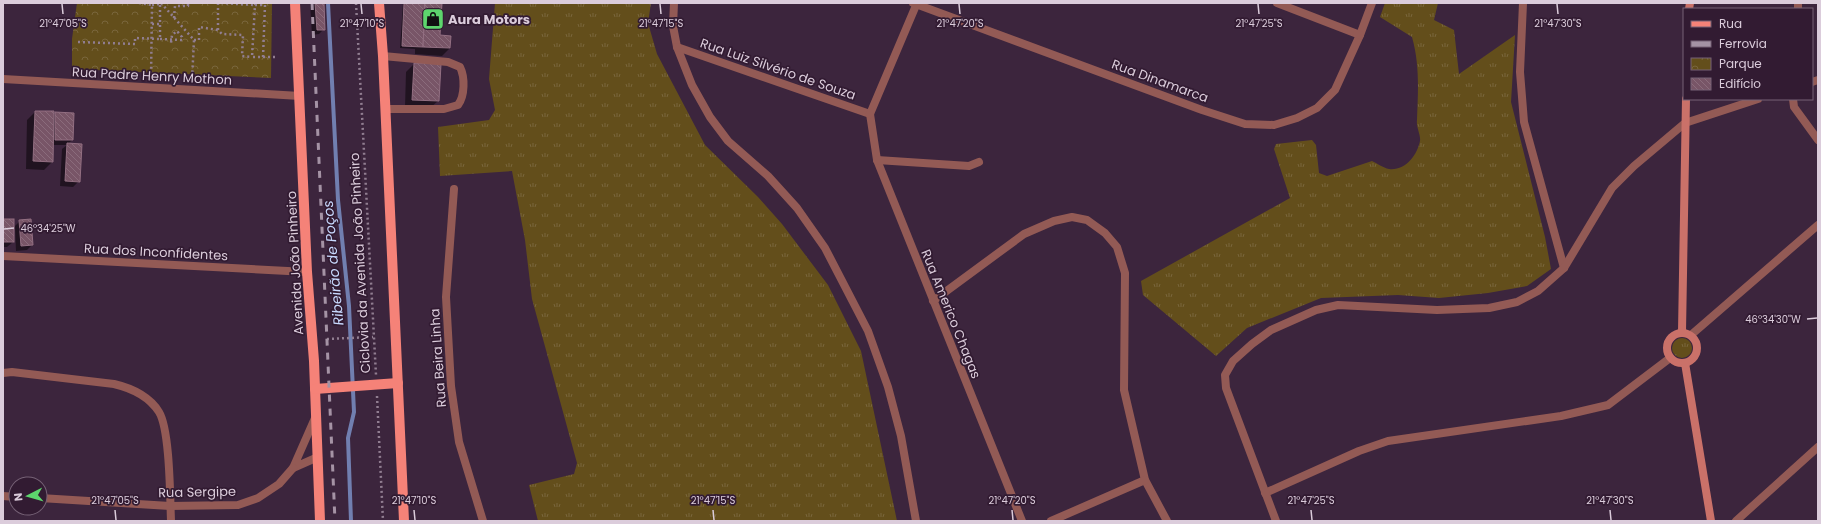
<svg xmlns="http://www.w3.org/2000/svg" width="1821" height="524" viewBox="0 0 1821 524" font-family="Poppins,sans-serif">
  <defs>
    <pattern id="grass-tufts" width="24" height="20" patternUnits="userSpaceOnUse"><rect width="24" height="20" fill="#634e1b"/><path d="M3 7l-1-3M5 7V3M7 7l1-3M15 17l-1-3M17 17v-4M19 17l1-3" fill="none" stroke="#79663c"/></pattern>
    <pattern id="park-crowns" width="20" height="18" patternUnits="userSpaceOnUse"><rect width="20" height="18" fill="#634e1b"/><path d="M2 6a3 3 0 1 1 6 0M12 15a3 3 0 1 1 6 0" fill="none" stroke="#79663c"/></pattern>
    <pattern id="building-back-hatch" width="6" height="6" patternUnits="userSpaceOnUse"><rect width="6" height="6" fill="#785567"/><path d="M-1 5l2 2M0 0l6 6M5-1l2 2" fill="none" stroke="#8b6c7c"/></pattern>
  </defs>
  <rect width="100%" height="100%" fill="#3c253d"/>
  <g fill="url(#grass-tufts)">
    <polygon points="495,3 651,3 648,23 657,54 705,145 758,197 782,224 828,285 861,351 897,521 538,521 529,485 574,474 577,463 532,299 525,240 512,171 440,176 438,127 489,120 495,110 489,79"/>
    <path d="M1385 3H1438L1434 20 1454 30 1459 74 1515 35 1511 102 1545 237 1551 269 1527 286 1488 293 1439 298 1398 295 1321 298 1247 328 1216 356 1143 295 1141 281 1290 198 1274 149 1276 144 1312 140 1316 145 1319 173 1327 176 1372 161C1377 163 1383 168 1389 169 1405 171 1417 156 1420 141 1421 135 1416 127 1417 120 1418 92 1420 65 1412 37L1380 17Z"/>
    <circle cx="1682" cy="348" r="10"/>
  </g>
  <polygon fill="url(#park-crowns)" points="77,3 272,3 271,78 72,69 72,39"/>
  <g fill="#0007">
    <polygon points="310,3 323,3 324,29 319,34 312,35"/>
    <polygon points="403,3 441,3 439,36 450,48 442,56 415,54 415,49 400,48"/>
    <polygon points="414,64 438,101 430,108 405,107 406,72"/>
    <polygon points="35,112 53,116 56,113 73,114 72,140 68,144 79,181 73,187 60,186 62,149 67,145 52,145 52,162 44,170 26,169 27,120"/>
    <polygon points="3,220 13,242 7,247 3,247"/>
    <polygon points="20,221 32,245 27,250 16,251 15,226"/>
  </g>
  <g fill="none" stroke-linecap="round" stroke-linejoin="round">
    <polyline stroke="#717fb0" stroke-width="4" points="328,3 338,200 349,306 354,412 348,438 351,521"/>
  </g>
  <g fill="url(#building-back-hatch)" stroke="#936f82">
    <polygon points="315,3 324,3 325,30 317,30"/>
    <polygon points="404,3 425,3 423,47 402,46"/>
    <polygon points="425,3 442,3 440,35 451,36 450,48 423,47"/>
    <polygon points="414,63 441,64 439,101 412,100"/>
    <polygon points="35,111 54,111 53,162 33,161"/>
    <polygon points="55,112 74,113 73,140 55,140"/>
    <polygon points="67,143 82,144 80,182 65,181"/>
    <rect x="3" y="219" width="11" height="23"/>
    <polygon points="31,219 33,245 21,246 19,220"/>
  </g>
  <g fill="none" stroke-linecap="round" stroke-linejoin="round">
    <g stroke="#917e91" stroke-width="2.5" stroke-dasharray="2 3" stroke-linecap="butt">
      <polyline points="139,3 152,5 151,78"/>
      <polyline points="161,3 194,40 192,80"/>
      <polyline points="218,3 218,30 222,34 243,35 242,56 252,57"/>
      <polyline points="221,3 255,5"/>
      <polyline points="356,3 376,375"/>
      <polyline points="152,5 160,4"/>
      <polygon points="255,5 265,5 263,57 252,57"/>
      <polyline points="174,18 175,6 188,6 188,3"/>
      <polyline points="152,24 160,24 160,3"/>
      <polyline points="160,39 182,40 182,37 177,31 172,35 171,43"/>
      <polyline points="194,40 199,40 199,27 218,30"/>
      <polyline points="78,42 135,44 135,38 160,39 160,24"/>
      <polyline points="263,57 277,57"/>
      <polyline points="327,339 373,337"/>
      <polyline points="377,396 383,521"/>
    </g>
    <g stroke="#935a55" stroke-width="8">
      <path d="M383 56 448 62 460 67C465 77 465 96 458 105L444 109H385"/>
      <polyline points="315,418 293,468 318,457"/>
    </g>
    <g stroke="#935a55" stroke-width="8">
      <polyline points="674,3 673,26 677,47 692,85 710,117 728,141 768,176 797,208 825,248 868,331 888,387 901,436 916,521"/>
      <polyline points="913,3 1202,110 1245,124 1274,125 1297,118 1317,108 1335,90 1360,35 1372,3"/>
      <polyline points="1277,3 1360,35"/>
      <polyline points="1523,3 1520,72 1524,122 1564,268"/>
      <polyline points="1798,9 1798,3"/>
      <polyline points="677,47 870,114"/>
      <polyline points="3,79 300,96"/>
      <polyline points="1812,82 1818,80"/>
      <polyline points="1793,99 1794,107 1818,140"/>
      <polyline points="870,114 877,160 1022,521"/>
      <polyline points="870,114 917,3"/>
      <polyline points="877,160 969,166 979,162"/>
      <polyline points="454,189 446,297 451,386 459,442 483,521"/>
      <polyline points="3,256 307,272"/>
      <polyline points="933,301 1024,234 1054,221 1072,217 1087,220 1105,233 1117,247 1125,273 1124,390 1145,480 1167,521"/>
      <polyline points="1691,335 1818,225"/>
      <path d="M3 373 12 372 114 384C131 388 149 396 159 412 170 430 170 497 171 521"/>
      <polyline points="1265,493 1359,451 1388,441 1561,416 1608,405 1670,358"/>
      <polyline points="3,496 16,497"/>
      <polyline points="40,498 170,506 238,505 258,498 279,484 293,468"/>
      <polyline points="1051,521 1145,480"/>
      <polyline points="1276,521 1226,388 1225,375 1233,361 1252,344 1271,330 1316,310 1338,305 1437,310 1489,308 1517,302 1538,291 1564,268 1612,188 1634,166 1685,123 1758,99"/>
      <polyline points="1736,521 1818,447"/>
    </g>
    <g stroke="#ca7169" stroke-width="8">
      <polyline points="1689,9 1690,3"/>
      <polyline points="1682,332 1686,99"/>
      <circle cx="1682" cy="348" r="15"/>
      <polyline points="1685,363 1711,521"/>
    </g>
    <g stroke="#f58278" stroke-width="10">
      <polyline points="295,3 307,272 314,361 320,521"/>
      <polyline points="379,3 383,56 404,521"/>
      <polyline points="315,389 398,383"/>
    </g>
    <polyline stroke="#a593a5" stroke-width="3" stroke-dasharray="7 7" stroke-linecap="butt" points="312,3 335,521"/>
  </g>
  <path fill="none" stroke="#dbccdb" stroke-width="1.5" d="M62 4 63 14M361 4 362 14M660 4 661 14M959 4 960 14M1258 4 1259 14M1557 4 1558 14M4 229 14 228M1807 319 1817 318M115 510 116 520M414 510 415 520M713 510 714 520M1012 510 1013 520M1311 510 1312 520M1610 510 1611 520"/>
  <defs>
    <g id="shop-square" transform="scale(1.15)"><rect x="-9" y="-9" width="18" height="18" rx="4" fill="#5dd56d" stroke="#321b32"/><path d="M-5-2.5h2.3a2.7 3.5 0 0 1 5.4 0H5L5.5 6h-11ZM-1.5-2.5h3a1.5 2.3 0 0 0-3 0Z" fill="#111"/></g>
  </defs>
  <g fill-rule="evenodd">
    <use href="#shop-square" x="433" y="19"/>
  </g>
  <g text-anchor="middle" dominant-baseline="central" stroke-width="3.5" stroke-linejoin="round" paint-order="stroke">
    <g font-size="13" font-weight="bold" fill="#dbccdb" stroke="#321b32" text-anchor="start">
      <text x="448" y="19">Aura Motors</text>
    </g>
    <g font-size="13" fill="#dbccdb" stroke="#321b32">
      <text transform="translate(778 69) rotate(19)">Rua Luiz Silvério de Souza</text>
      <text transform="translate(152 76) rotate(3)">Rua Padre Henry Mothon</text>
      <text transform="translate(1160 81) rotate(20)">Rua Dinamarca</text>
      <text transform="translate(156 252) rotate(3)">Rua dos Inconfidentes</text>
      <text transform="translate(295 263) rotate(-93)">Avenida João Pinheiro</text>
      <text transform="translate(360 263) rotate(-93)">Ciclovia da Avenida João Pinheiro</text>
      <text transform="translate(951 314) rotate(68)">Rua Americo Chagas</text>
      <text transform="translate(438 358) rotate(-94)">Rua Beira Linha</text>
      <text transform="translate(197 492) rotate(-1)">Rua Sergipe</text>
    </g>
    <g font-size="14" font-style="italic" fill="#c8d9fe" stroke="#321b32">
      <text transform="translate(333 263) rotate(-95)">Ribeirão de Poços</text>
    </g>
  </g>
  <g font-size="10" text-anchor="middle" fill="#dbccdb" stroke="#321b32" stroke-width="3.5" stroke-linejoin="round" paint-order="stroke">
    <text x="63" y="27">21°47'05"S</text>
    <text x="362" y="27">21°47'10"S</text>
    <text x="661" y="27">21°47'15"S</text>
    <text x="960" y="27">21°47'20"S</text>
    <text x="1259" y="27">21°47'25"S</text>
    <text x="1558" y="27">21°47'30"S</text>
    <text x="48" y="232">46°34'25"W</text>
    <text x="1773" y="323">46°34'30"W</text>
    <text x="115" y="504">21°47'05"S</text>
    <text x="414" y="504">21°47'10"S</text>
    <text x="713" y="504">21°47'15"S</text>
    <text x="1012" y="504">21°47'20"S</text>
    <text x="1311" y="504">21°47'25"S</text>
    <text x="1610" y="504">21°47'30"S</text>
  </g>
  <rect width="1821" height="524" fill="none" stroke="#dbccdb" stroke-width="8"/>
  <rect x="1683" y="8" width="130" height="92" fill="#321b32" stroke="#766276"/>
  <rect x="1691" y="21" width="20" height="6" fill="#f58278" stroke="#766276"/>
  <text x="1719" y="28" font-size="12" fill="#dbccdb">Rua</text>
  <rect x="1691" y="41" width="20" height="6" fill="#a593a5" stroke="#766276"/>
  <text x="1719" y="48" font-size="12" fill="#dbccdb">Ferrovia</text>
  <rect x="1691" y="58" width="20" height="12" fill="url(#park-crowns)" stroke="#766276"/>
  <text x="1719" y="68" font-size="12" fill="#dbccdb">Parque</text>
  <rect x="1691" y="78" width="20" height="12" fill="url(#building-back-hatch)" stroke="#766276"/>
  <text x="1719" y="88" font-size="12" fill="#dbccdb">Edifício</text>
  <g transform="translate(28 496) rotate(264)"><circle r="19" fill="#321b32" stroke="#766276"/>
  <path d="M0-3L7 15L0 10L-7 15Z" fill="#5dd56d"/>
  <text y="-6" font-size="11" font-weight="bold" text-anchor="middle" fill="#dbccdb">N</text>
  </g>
</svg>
